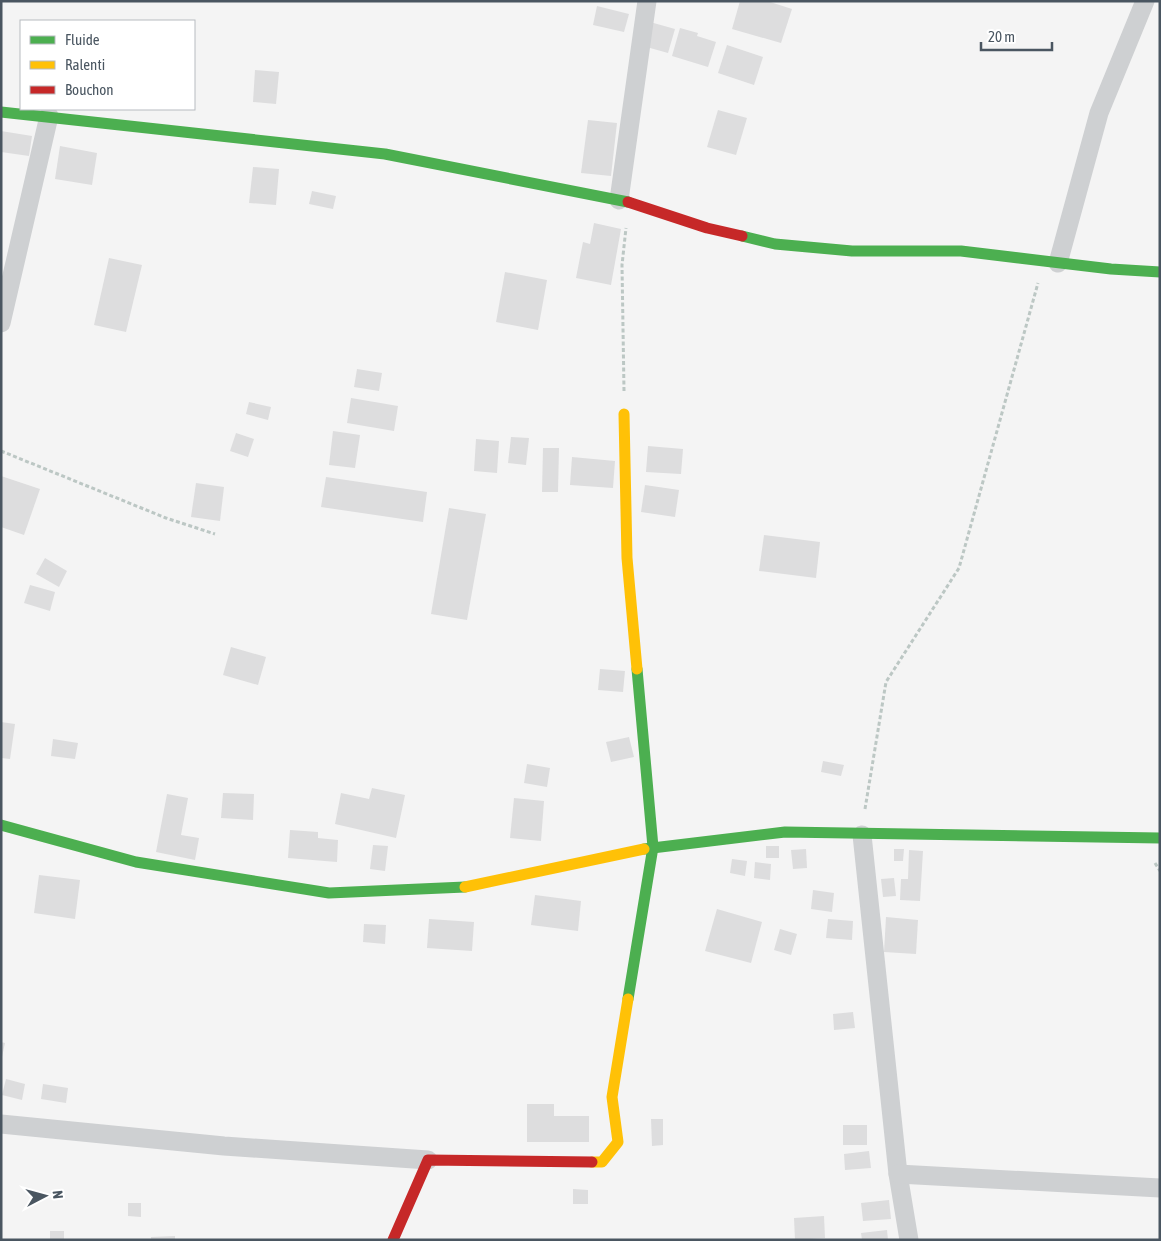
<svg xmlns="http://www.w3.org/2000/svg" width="1161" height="1241" viewBox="0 0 1161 1241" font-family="'Asap Condensed',sans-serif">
  <rect width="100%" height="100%" fill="#f4f4f4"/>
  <g fill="#ddddde">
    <polygon points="740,1 767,1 792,9 781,43 732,29"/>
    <polygon points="597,6 629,14 624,32 593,25"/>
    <polygon points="650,22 675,29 668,53 643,46"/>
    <polygon points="680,28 698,33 697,36 716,42 708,67 672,56"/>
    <polygon points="727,45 763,57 754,85 718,73"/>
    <polygon points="255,70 279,72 276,104 253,102"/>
    <polygon points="718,110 747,118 736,155 707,147"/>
    <polygon points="588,120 617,123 611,176 581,173"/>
    <polygon points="1,131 32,136 29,156 1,152"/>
    <polygon points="60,146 97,153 92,185 55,179"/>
    <polygon points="253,167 279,169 276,205 249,203"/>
    <polygon points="312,191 336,196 333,209 309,204"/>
    <polygon points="594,223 621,229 611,285 576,278 583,242 590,244"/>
    <polygon points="109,258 142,265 126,332 94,325"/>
    <polygon points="505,272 547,280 538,330 496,322"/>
    <polygon points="357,369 382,373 379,391 354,387"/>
    <polygon points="351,398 398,406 394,431 347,423"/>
    <polygon points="249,402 271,407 268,420 246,414"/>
    <polygon points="333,431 360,435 355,468 329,465"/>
    <polygon points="236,433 254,439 248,457 230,451"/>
    <polygon points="511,437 529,438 526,465 508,463"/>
    <polygon points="476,439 499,441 497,473 474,471"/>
    <polygon points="648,446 683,449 681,474 646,472"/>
    <polygon points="543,448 559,448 558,492 542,492"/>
    <polygon points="572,457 615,461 613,488 570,485"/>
    <polygon points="1,476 40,489 24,535 1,527"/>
    <polygon points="326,477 427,492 423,522 321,507"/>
    <polygon points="196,483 224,487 220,521 191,517"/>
    <polygon points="645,485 679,490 675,517 641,512"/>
    <polygon points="449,508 486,514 467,620 431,614"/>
    <polygon points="764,535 820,542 816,578 759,571"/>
    <polygon points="45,558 67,571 59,587 36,574"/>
    <polygon points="30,585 55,592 50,611 24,603"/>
    <polygon points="231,647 266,657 258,685 223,675"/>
    <polygon points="600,669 625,671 623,692 598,690"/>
    <polygon points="1,722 15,724 10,759 1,758"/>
    <polygon points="629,737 634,757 611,762 606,742"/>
    <polygon points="53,739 78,743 75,759 51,756"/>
    <polygon points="823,761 844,765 841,776 821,772"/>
    <polygon points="527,764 550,768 547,787 524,783"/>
    <polygon points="372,788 405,795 396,838 335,824 341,793 369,799"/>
    <polygon points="223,793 254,794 253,820 221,818"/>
    <polygon points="167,794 188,798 181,835 199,838 195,860 156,852"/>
    <polygon points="514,798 544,801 541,841 510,838"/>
    <polygon points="290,830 318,832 318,838 338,840 337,862 288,858"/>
    <polygon points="373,845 388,846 385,871 370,869"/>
    <rect x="766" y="846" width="13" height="12"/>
    <polygon points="806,849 807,868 793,869 791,850"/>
    <polygon points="894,849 904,849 903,861 894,861"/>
    <polygon points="909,850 923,851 920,901 900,900 901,879 908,879"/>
    <polygon points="732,859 747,861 745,876 730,873"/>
    <polygon points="755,862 771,864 770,880 754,878"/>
    <polygon points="39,875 80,880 75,919 34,913"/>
    <polygon points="894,878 896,896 883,897 881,879"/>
    <polygon points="813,890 834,893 832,912 811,909"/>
    <polygon points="535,895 581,901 578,931 531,925"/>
    <polygon points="717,909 762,922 751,963 705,951"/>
    <polygon points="886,917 918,920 916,954 884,952"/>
    <polygon points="429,919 474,922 472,951 427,948"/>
    <polygon points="828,919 853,921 852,940 826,938"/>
    <polygon points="364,924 386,925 385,944 363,942"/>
    <polygon points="780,929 797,934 791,955 774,950"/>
    <polygon points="853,1012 855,1028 834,1030 833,1014"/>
    <polygon points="1,1042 5,1043 2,1057 1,1057"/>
    <polygon points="6,1079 25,1084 22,1100 2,1095"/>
    <polygon points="43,1084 68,1088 66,1103 41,1099"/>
    <polygon points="527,1104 554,1104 554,1116 589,1116 589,1142 527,1142"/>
    <polygon points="651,1119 663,1119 663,1145 652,1146"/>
    <rect x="843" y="1125" width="24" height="20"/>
    <polygon points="869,1151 871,1168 845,1170 844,1154"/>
    <polygon points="573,1189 588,1190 588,1204 573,1204"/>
    <polygon points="889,1200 891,1219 863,1221 861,1203"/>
    <polygon points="128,1203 141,1203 141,1217 128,1216"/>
    <polygon points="824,1216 825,1238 795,1240 794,1218"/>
    <polygon points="887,1230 888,1240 862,1240 861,1233"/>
    <rect x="50" y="1231" width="14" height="9"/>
    <polygon points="175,1236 175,1240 151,1240 151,1237"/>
  </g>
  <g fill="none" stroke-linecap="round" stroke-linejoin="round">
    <g stroke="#bcc7c4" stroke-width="3" stroke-dasharray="4 2.5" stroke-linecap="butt">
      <polyline points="624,391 622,265 626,228"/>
      <polyline points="1,451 166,518 215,534"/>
      <polyline points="865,809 886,682 959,568 1038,283"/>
      <polyline points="1155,863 1160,871"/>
    </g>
    <g stroke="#ced0d2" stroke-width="19">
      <polyline points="619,200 647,1"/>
      <polyline points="1058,263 1099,113 1145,1"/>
      <polyline points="1,323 49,116"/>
      <polyline points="862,835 898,1174 909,1240"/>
      <polyline points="1,1124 224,1146 428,1160"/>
      <polyline points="898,1174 1160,1188"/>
    </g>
    <g stroke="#4caf50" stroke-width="11">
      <polyline points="1,112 385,154 628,202"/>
      <polyline points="742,236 775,244 852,251 961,251 1111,269 1160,272"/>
      <polyline points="1,825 136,862 329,893 465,887"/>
      <polyline points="644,849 785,832 1160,838"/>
      <polyline points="628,999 653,847 637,669"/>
    </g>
    <g stroke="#ffc107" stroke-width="11">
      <polyline points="624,414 627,558 637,669"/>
      <polyline points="465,887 644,849"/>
      <polyline points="592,1162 602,1162 618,1142 612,1097 628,999"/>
    </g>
    <g stroke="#c62828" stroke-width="11">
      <polyline points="628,202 707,228 742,236"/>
      <polyline points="393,1240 428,1160 592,1162"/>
    </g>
  </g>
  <rect width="1161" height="1241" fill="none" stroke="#4a5661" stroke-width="5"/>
  <rect x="20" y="20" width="175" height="90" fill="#ffffff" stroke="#b7bbc0"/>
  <rect x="30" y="36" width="25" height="8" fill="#4caf50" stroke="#b7bbc0"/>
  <text x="65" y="45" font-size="15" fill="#4a5661">Fluide</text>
  <rect x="30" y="61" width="25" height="8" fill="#ffc107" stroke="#b7bbc0"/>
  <text x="65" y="70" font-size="15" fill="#4a5661">Ralenti</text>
  <rect x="30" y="86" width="25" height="8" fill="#c62828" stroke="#b7bbc0"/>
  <text x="65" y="95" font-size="15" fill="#4a5661">Bouchon</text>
  <g transform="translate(45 1196) rotate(84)" stroke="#ffffff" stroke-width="4" paint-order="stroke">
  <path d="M0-4L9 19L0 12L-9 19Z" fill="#4a5661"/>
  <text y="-8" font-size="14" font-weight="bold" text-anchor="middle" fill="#4a5661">N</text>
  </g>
  <path d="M981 42v8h71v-8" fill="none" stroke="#4a5661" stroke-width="2.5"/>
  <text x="988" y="42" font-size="15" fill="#4a5661" stroke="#ffffff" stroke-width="4" paint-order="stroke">20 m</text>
</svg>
